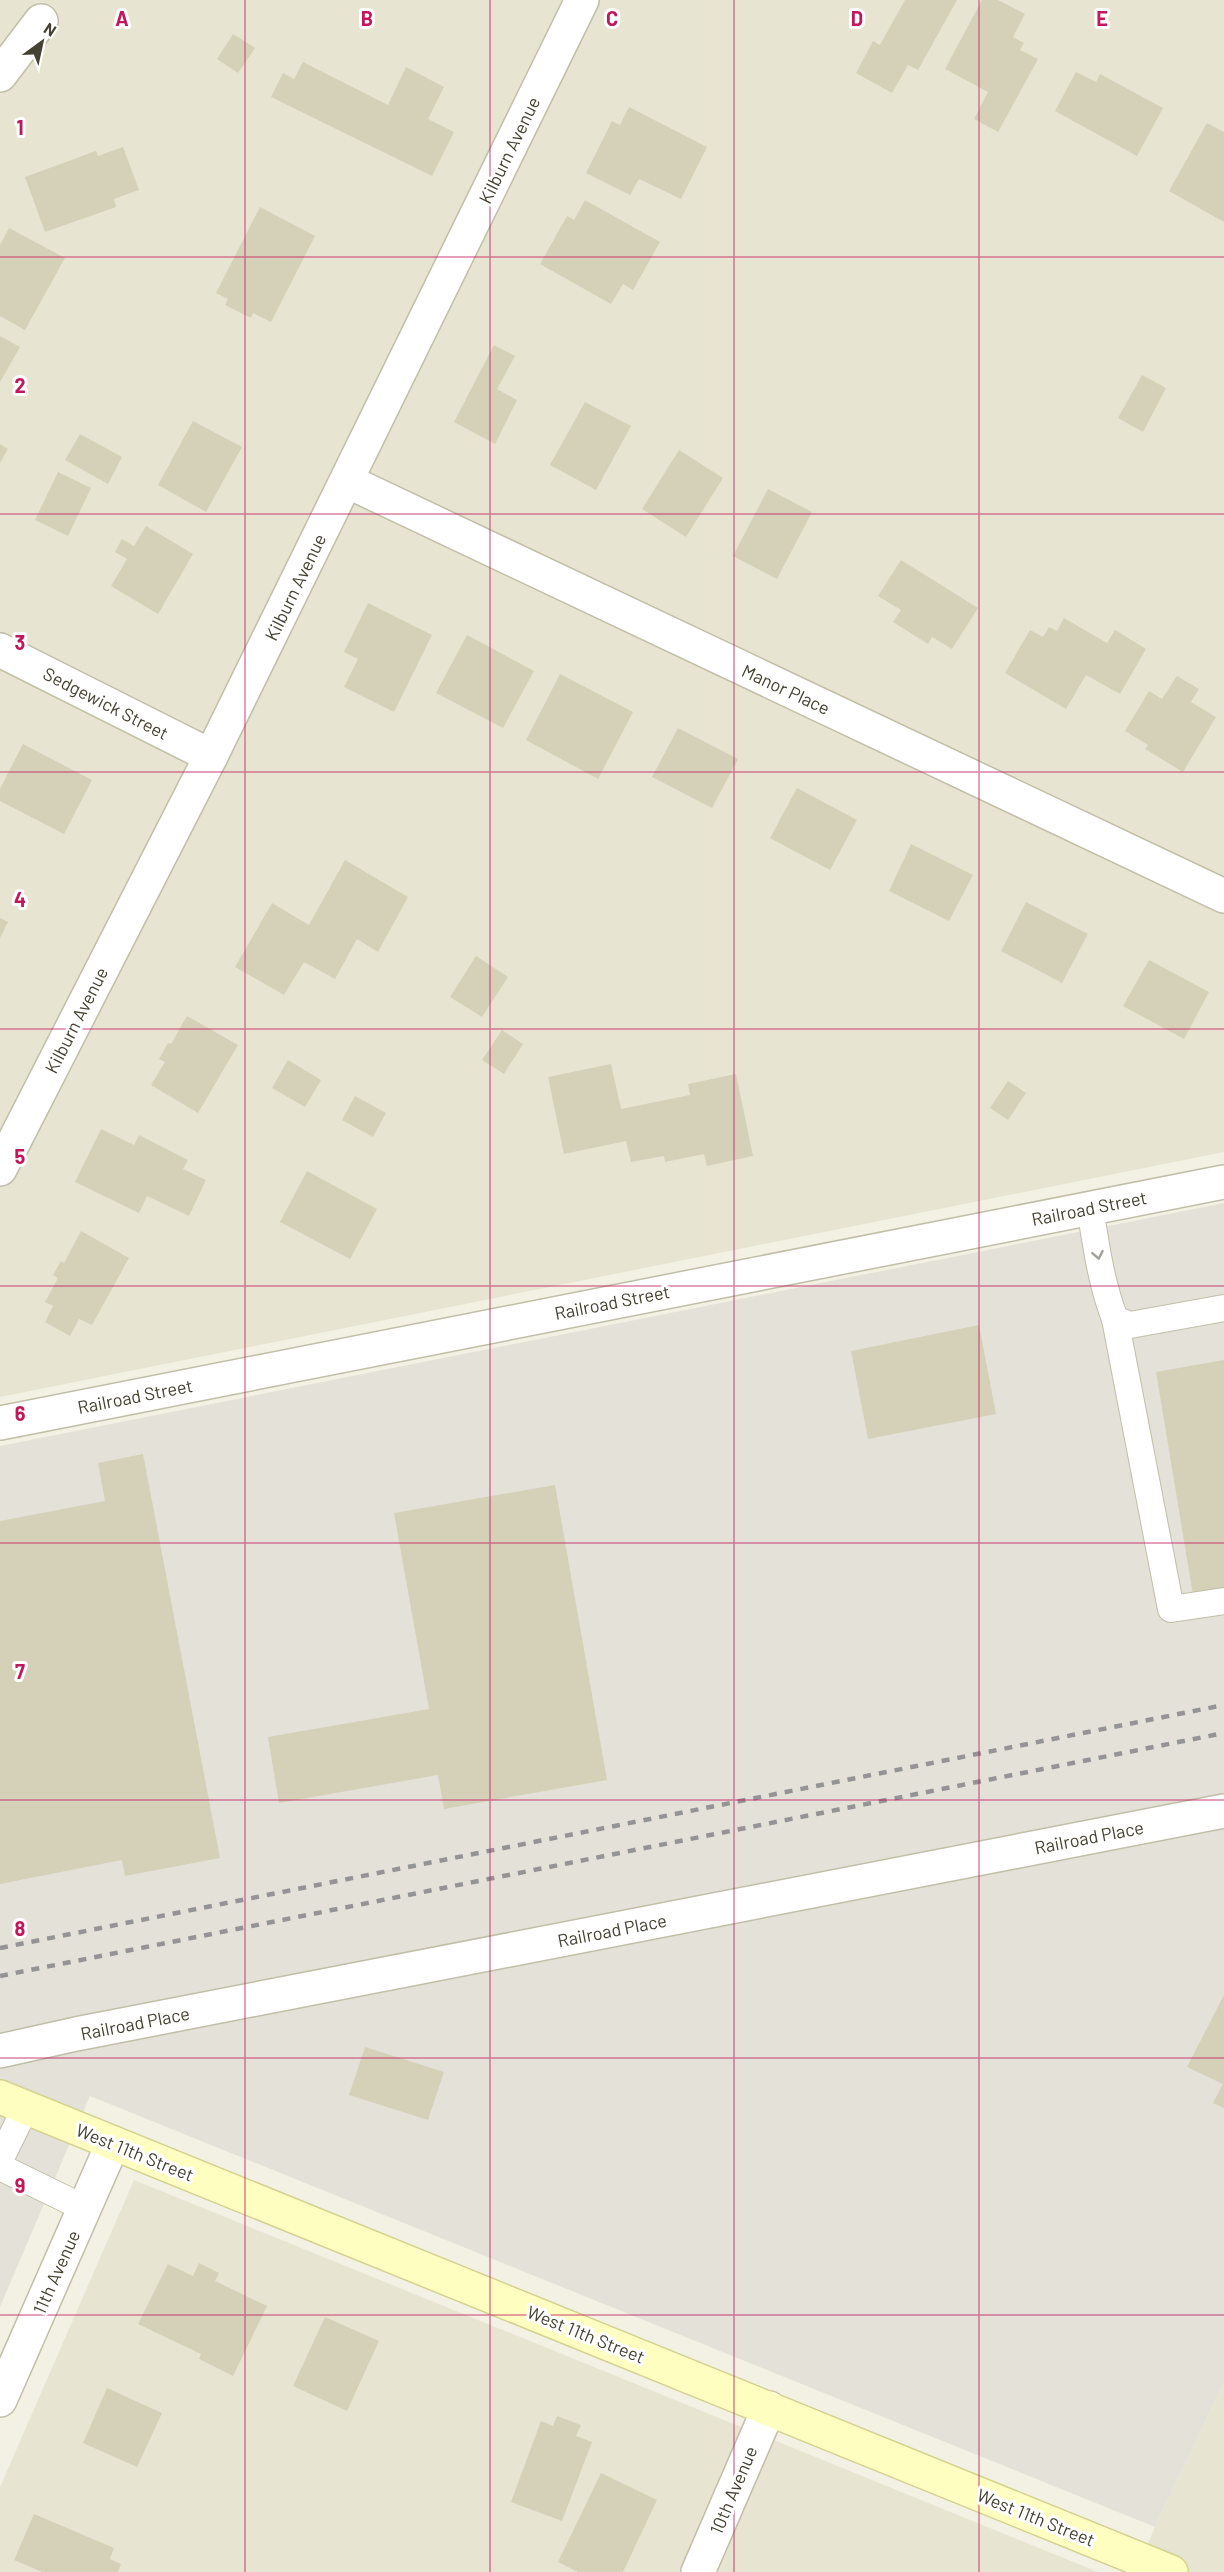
<svg xmlns="http://www.w3.org/2000/svg" width="1224" height="2572" viewBox="0 0 1224 2572" font-family="Barlow,sans-serif">
  <rect width="100%" height="100%" fill="#f3f1e3"/>
  <g fill="#e7e5d1">
    <polygon points="0,0 1224,0 1224,1152 0,1397"/>
    <polygon points="134,2180 1098,2572 0,2572 0,2487"/>
    <polygon points="1224,2382 1224,2572 1136,2572 1155,2527"/>
  </g>
  <polygon fill="#e4e2d8" points="1224,1203 1224,2382 1155,2527 90,2096 0,2307 0,1446"/>
  <g fill="#d5d0b8">
    <polygon points="905,0 957,0 918,70 908,65 892,93 856,73 873,41 880,45"/>
    <polygon points="982,0 998,0 1025,14 1013,37 1024,43 1020,50 1038,59 998,132 974,119 988,92 945,69"/>
    <polygon points="233,34 255,48 238,73 217,59"/>
    <polygon points="303,62 388,105 406,67 444,87 428,119 454,132 432,176 271,97 283,73 294,79"/>
    <polygon points="1076,72 1096,82 1100,74 1163,108 1137,156 1055,111"/>
    <polygon points="629,107 707,147 681,199 639,179 630,195 586,173 612,121 620,125"/>
    <polygon points="1207,123 1224,132 1224,222 1169,191"/>
    <polygon points="123,147 139,190 114,199 116,207 45,232 25,177 96,151 98,156"/>
    <polygon points="585,200 660,242 633,290 623,284 611,304 540,264 567,216 574,220"/>
    <polygon points="260,207 315,236 271,322 253,313 251,318 225,305 228,299 216,293"/>
    <polygon points="9,228 65,258 25,330 0,316 0,245"/>
    <polygon points="0,336 20,347 0,382"/>
    <polygon points="494,345 515,356 497,389 517,400 495,444 454,422"/>
    <polygon points="1142,375 1166,388 1143,432 1118,418"/>
    <polygon points="585,402 631,426 596,490 550,465"/>
    <polygon points="193,421 242,447 206,512 158,485"/>
    <polygon points="80,434 122,457 108,484 65,460"/>
    <polygon points="0,444 8,449 0,463"/>
    <polygon points="679,450 723,478 686,537 642,509"/>
    <polygon points="58,472 91,488 68,536 35,520"/>
    <polygon points="768,489 812,512 777,579 733,556"/>
    <polygon points="146,526 193,554 158,614 111,586 127,559 115,552 122,539 134,546"/>
    <polygon points="901,560 978,608 952,649 932,637 928,644 893,622 901,610 878,596"/>
    <polygon points="368,603 432,635 394,712 344,687 358,659 344,652"/>
    <polygon points="1064,618 1107,643 1115,630 1146,649 1120,694 1086,675 1066,709 1005,673 1030,630 1043,637 1049,627 1057,631"/>
    <polygon points="467,635 534,671 503,728 436,693"/>
    <polygon points="560,674 633,712 598,779 526,740"/>
    <polygon points="1177,676 1199,689 1191,702 1216,717 1183,772 1145,749 1148,745 1125,731 1149,691 1162,699"/>
    <polygon points="678,728 738,759 712,808 652,777"/>
    <polygon points="23,744 92,780 64,834 0,801 0,789"/>
    <polygon points="797,788 857,820 830,870 770,838"/>
    <polygon points="911,844 973,875 949,921 889,891"/>
    <polygon points="345,860 408,897 378,952 357,939 335,979 304,962 284,995 235,967 272,903 309,925"/>
    <polygon points="1026,902 1088,934 1062,983 1001,951"/>
    <polygon points="0,918 8,922 0,938"/>
    <polygon points="476,956 508,977 482,1017 450,997"/>
    <polygon points="1149,960 1209,992 1184,1039 1123,1006"/>
    <polygon points="187,1016 238,1045 198,1113 151,1085 165,1062 159,1059 168,1043 171,1044"/>
    <polygon points="502,1030 523,1044 504,1074 482,1060"/>
    <polygon points="288,1060 321,1080 305,1107 272,1088"/>
    <polygon points="611,1064 621,1109 690,1095 688,1084 736,1074 753,1156 707,1166 704,1154 665,1162 664,1156 631,1162 626,1141 564,1154 548,1077"/>
    <polygon points="1008,1081 1026,1093 1008,1120 990,1108"/>
    <polygon points="355,1096 386,1113 373,1137 342,1120"/>
    <polygon points="101,1129 134,1145 139,1135 188,1160 183,1169 206,1180 189,1216 147,1196 139,1213 75,1182"/>
    <polygon points="307,1171 377,1209 350,1259 280,1222"/>
    <polygon points="81,1231 129,1258 92,1325 79,1319 70,1336 45,1322 53,1306 45,1302 58,1278 53,1275 61,1261 64,1263"/>
    <polygon points="979,1325 996,1414 868,1439 851,1351"/>
    <polygon points="1224,1360 1224,1590 1193,1595 1156,1372"/>
    <polygon points="143,1454 220,1858 125,1876 122,1860 0,1884 0,1521 105,1501 98,1463"/>
    <polygon points="555,1485 607,1780 444,1809 438,1775 279,1803 268,1737 429,1709 394,1513"/>
    <polygon points="1224,1995 1224,2108 1213,2103 1223,2084 1187,2067"/>
    <polygon points="365,2047 444,2072 428,2120 349,2095"/>
    <polygon points="199,2263 219,2273 215,2281 267,2306 233,2376 199,2359 201,2354 138,2324 168,2264 193,2276"/>
    <polygon points="325,2317 379,2341 347,2411 293,2386"/>
    <polygon points="107,2388 162,2413 137,2467 83,2443"/>
    <polygon points="557,2416 581,2425 576,2436 592,2442 562,2521 511,2502 541,2421 553,2426"/>
    <polygon points="601,2473 657,2500 623,2572 578,2572 558,2562"/>
    <polygon points="34,2514 114,2548 110,2559 121,2564 118,2572 42,2572 14,2560"/>
  </g>
  <g fill="none" stroke-linecap="round" stroke-linejoin="round">
    <g stroke="#c1bea8" stroke-width="28">
      <g id="lane">
        <path d="M1090 1208C1096 1245 1101 1283 1115 1319L1130 1325 1224 1308"/>
        <polyline points="1115,1319 1171,1609 1224,1601"/>
        <polyline points="0,2160 26,2107"/>
        <polyline points="0,2167 84,2208"/>
      </g>
    </g>
    <g stroke="#c1bea8" stroke-width="36">
      <g id="street">
        <polyline points="0,75 41,21"/>
        <polyline points="347,481 1224,896"/>
        <polyline points="0,650 211,756"/>
        <polyline points="0,1169 211,756 582,0"/>
        <polyline points="0,1423 1224,1182"/>
        <polyline points="0,2051 76,2034 1224,1811"/>
        <polyline points="0,2400 113,2143"/>
        <polyline points="698,2572 769,2408"/>
      </g>
    </g>
    <g stroke="#d5d290" stroke-width="36">
      <polyline id="secondary" points="0,2097 1171,2572"/>
    </g>
    <use href="#lane" stroke="#fff" stroke-width="26"/>
    <use href="#street" stroke="#fff" stroke-width="33"/>
    <use href="#secondary" stroke="#fffec1" stroke-width="33"/>
    <g stroke="#949494" stroke-width="4.5" stroke-dasharray="8 8" stroke-linecap="butt">
      <polyline points="0,1948 1224,1705"/>
      <polyline points="0,1976 1224,1733"/>
    </g>
  </g>
  <defs><path id="oneway-chevron" d="M-2-3.5L2.5 0L-2 3.5" fill="none" stroke-width="1.6" stroke-linecap="round" stroke-linejoin="round" transform="scale(1.5)"/></defs>
  <use stroke="#a2a099" href="#oneway-chevron" transform="translate(1098 1255) rotate(79)"/>
  <path fill="none" stroke="#c2185b" stroke-width="1.5" stroke-opacity="0.55" d="M245 0V2572M490 0V2572M734 0V2572M979 0V2572M0 257H1224M0 514H1224M0 772H1224M0 1029H1224M0 1286H1224M0 1543H1224M0 1800H1224M0 2058H1224M0 2315H1224"/>
  <g text-anchor="middle" dominant-baseline="central" stroke-width="6" stroke-linejoin="round" paint-order="stroke">
    <g font-size="18" fill="#454233" stroke="#fff">
      <text transform="translate(509 150) rotate(-64)">Kilburn Avenue</text>
      <text transform="translate(295 587) rotate(-64)">Kilburn Avenue</text>
      <text transform="translate(786 689) rotate(25)">Manor Place</text>
      <text transform="translate(106 703) rotate(27)">Sedgewick Street</text>
      <text transform="translate(76 1020) rotate(-63)">Kilburn Avenue</text>
      <text transform="translate(1089 1208) rotate(-11)">Railroad Street</text>
      <text transform="translate(612 1302) rotate(-11)">Railroad Street</text>
      <text transform="translate(135 1396) rotate(-11)">Railroad Street</text>
      <text transform="translate(1089 1837) rotate(-11)">Railroad Place</text>
      <text transform="translate(612 1930) rotate(-11)">Railroad Place</text>
      <text transform="translate(135 2023) rotate(-11)">Railroad Place</text>
      <text transform="translate(135 2152) rotate(22)">West 11th Street</text>
      <text transform="translate(56 2272) rotate(-66)">11th Avenue</text>
      <text transform="translate(586 2334) rotate(22)">West 11th Street</text>
      <text transform="translate(733 2490) rotate(-67)">10th Avenue</text>
      <text transform="translate(1036 2517) rotate(22)">West 11th Street</text>
    </g>
  </g>
  <g font-size="20" text-anchor="middle" font-weight="bold" fill="#c2185b" stroke="#fff" stroke-width="6" stroke-linejoin="round" paint-order="stroke">
    <text x="122" y="26">A</text>
    <text x="367" y="26">B</text>
    <text x="612" y="26">C</text>
    <text x="857" y="26">D</text>
    <text x="1102" y="26">E</text>
    <text x="20" y="135">1</text>
    <text x="20" y="393">2</text>
    <text x="20" y="650">3</text>
    <text x="20" y="907">4</text>
    <text x="20" y="1164">5</text>
    <text x="20" y="1421">6</text>
    <text x="20" y="1679">7</text>
    <text x="20" y="1936">8</text>
    <text x="20" y="2193">9</text>
  </g>
  <g transform="translate(42 42) rotate(33)" stroke="#ffffff" stroke-width="4.5" paint-order="stroke">
  <path d="M0-4.5L10 22L0 15L-10 22Z" fill="#454233"/>
  <text y="-9" font-size="16" font-weight="bold" text-anchor="middle" fill="#454233">N</text>
  </g>
</svg>
